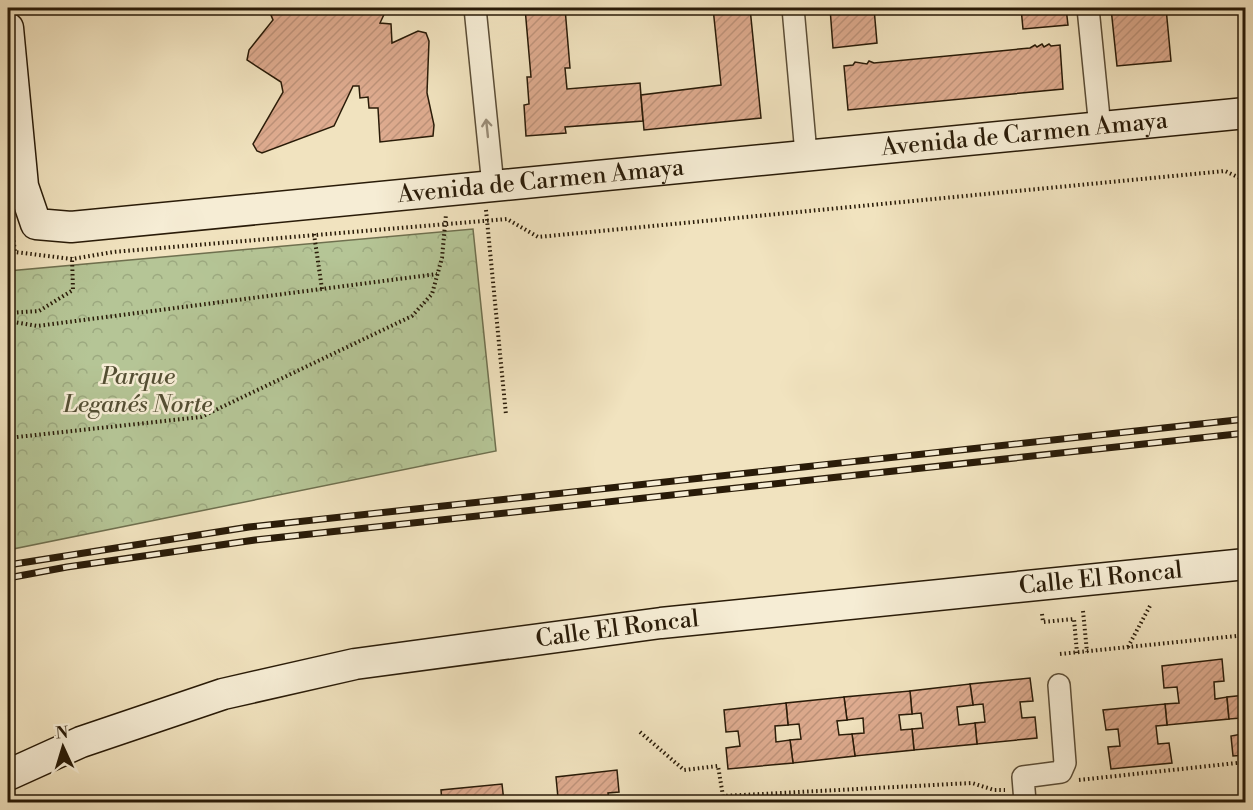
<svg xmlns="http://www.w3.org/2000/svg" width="1253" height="810" viewBox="0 0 1253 810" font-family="'Libre Bodoni',serif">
  <defs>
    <pattern id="park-crowns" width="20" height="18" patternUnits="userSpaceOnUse" patternTransform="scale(1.5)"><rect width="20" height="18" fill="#b5c596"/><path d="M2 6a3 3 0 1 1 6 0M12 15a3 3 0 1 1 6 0" fill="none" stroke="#9ca980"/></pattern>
    <pattern id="building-hatch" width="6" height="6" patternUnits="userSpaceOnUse" patternTransform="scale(1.5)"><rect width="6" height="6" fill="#deab8f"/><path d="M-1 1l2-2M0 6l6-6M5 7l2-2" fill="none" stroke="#be937a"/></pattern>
  </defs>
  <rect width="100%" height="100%" fill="#f1e3bf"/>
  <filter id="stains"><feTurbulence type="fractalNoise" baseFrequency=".00333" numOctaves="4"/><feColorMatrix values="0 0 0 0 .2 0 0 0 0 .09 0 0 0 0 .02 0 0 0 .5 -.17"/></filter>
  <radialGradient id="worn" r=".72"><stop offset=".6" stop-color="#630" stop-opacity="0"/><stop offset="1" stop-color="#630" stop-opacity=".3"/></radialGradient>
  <polygon fill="url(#park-crowns)" stroke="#6f704f" stroke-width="1.5" points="473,229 496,451 8,550 8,271"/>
  <g fill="url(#building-hatch)" stroke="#291b08" stroke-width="1.5">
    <polygon points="268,8 387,8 380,23 391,24 392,43 418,31 426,33 429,41 427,93 434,125 433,136 380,142 378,108 369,108 368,97 360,98 359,86 353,86 334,126 262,153 257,151 253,144 283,92 281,82 247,60 249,50 273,20"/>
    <polygon points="525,8 565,8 570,68 565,68 567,89 640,83 643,121 565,127 566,133 526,136 524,105 529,104 527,77 531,77"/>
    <polygon points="713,8 750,8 761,118 644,130 641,95 721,85"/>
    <polygon points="830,8 874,8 877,43 833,48"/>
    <polygon points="1021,8 1066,8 1068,25 1023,29"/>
    <polygon points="1111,8 1166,8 1171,61 1117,66"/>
    <polygon points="1042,44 1044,47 1049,44 1051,46 1060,45 1063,89 848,110 844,66 853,65 855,62 867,64 869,61 874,63 1030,48 1035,45 1037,47"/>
    <polygon points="1222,659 1224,681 1214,682 1215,699 1227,697 1229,719 1167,725 1165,704 1179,703 1177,687 1164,688 1162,666"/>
    <polygon points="1030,678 1033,701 1020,702 1022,718 1035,717 1037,738 977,744 975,723 985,722 983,704 973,705 970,684"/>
    <polygon points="970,684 973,705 957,707 959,725 975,723 977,744 914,750 912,729 923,728 921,713 912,714 910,691"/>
    <polygon points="910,691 912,714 899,715 901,730 912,729 914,750 855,756 852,734 864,733 863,718 847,720 844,697"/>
    <polygon points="1246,695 1246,755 1233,756 1231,736 1242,734 1241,718 1229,719 1227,697"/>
    <polygon points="844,697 847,720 837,721 839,735 852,734 855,756 793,763 790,740 801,739 799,724 788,725 786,703"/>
    <polygon points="786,703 788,725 775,726 776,742 790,740 793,763 728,769 726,748 740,746 738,731 726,732 724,710"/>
    <polygon points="1165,704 1167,725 1156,726 1158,744 1169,743 1172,763 1111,769 1108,747 1120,746 1118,729 1106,730 1103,710"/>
    <polygon points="617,770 619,792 608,793 609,802 570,802 569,797 558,798 556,777"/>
    <polygon points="502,784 504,802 442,802 441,790"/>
  </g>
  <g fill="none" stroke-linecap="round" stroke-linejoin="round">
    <g stroke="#5b4d36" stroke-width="24">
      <g id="street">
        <polyline points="475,8 493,186"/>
        <polyline points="793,8 806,154"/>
        <polyline points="1088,8 1100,128"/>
        <polyline points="1025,802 1023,777 1061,772 1065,763 1059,685"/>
      </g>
    </g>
    <g stroke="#291b08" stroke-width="33">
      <g id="secondary">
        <path id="s1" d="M8 28 23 186 36 224 71 227 1246 113"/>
        <path id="s2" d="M8 775 81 742 223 694 355 664 661 623 1246 564"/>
      </g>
    </g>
    <g stroke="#291b08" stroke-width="4" stroke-dasharray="1.5 3" stroke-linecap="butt">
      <polyline points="486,210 506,415"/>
      <polyline points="314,234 322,289"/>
      <polyline points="13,236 15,252 72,259 113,252 507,219 538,237 1225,171 1246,181"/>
      <polyline points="8,313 39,311 73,290 72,257"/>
      <polyline points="8,321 37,326 437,274"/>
      <polyline points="8,438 201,417 412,316 432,294 442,258 446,214"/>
      <polyline points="1083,611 1087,652"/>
      <polyline points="1042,614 1043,622 1074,619 1077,653"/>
      <polyline points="1128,647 1151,604"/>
      <polyline points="1060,654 1246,635"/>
      <polyline points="640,732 684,770 718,766 723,796 972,783 994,790 1005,790"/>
      <polyline points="1079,780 1246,762"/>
    </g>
    <use href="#street" stroke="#f6edd5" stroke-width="21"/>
    <use href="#secondary" stroke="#f6edd5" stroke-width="30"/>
    <g stroke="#291b08" stroke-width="7">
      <g id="rail">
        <polyline points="8,565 249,527 1246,419"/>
        <polyline points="8,578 67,567 255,540 1246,433"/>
      </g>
    </g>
    <use href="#rail" stroke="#f6edd5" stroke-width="4.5" stroke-dasharray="14" stroke-linecap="butt"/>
  </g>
  <defs><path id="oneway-shaft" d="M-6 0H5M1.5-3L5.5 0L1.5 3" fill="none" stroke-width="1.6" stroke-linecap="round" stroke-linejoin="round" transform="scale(1.5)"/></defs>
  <use stroke="#9a8e79" href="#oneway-shaft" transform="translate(487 128) rotate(-96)"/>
  <g text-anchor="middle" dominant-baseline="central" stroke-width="5" stroke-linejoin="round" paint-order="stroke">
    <g font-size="24" fill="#291b08" stroke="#f6edd5">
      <text stroke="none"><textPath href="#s1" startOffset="1192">Avenida de Carmen Amaya</textPath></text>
      <text stroke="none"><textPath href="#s1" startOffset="706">Avenida de Carmen Amaya</textPath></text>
      <text stroke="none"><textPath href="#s2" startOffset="1116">Calle El Roncal</textPath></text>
      <text stroke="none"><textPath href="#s2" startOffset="630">Calle El Roncal</textPath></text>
    </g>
    <g font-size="24" font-style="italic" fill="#534e33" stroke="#f6edd5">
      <text x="138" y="377">Parque<tspan x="138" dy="28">Leganés Norte</tspan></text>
    </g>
  </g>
  <rect width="1253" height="810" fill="none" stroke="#f1e3bf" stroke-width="30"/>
  <rect x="9" y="9" width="1235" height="792" fill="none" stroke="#291b08" stroke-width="3"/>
  <rect x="15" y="15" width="1223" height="780" fill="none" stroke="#291b08" stroke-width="1.5"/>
  <g transform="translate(63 747) rotate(356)" stroke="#f6edd5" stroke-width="4.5" paint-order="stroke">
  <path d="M0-4.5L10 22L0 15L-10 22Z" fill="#291b08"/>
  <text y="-9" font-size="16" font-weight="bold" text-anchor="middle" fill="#291b08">N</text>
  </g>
  <rect width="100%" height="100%" filter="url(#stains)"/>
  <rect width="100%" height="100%" fill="url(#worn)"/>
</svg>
